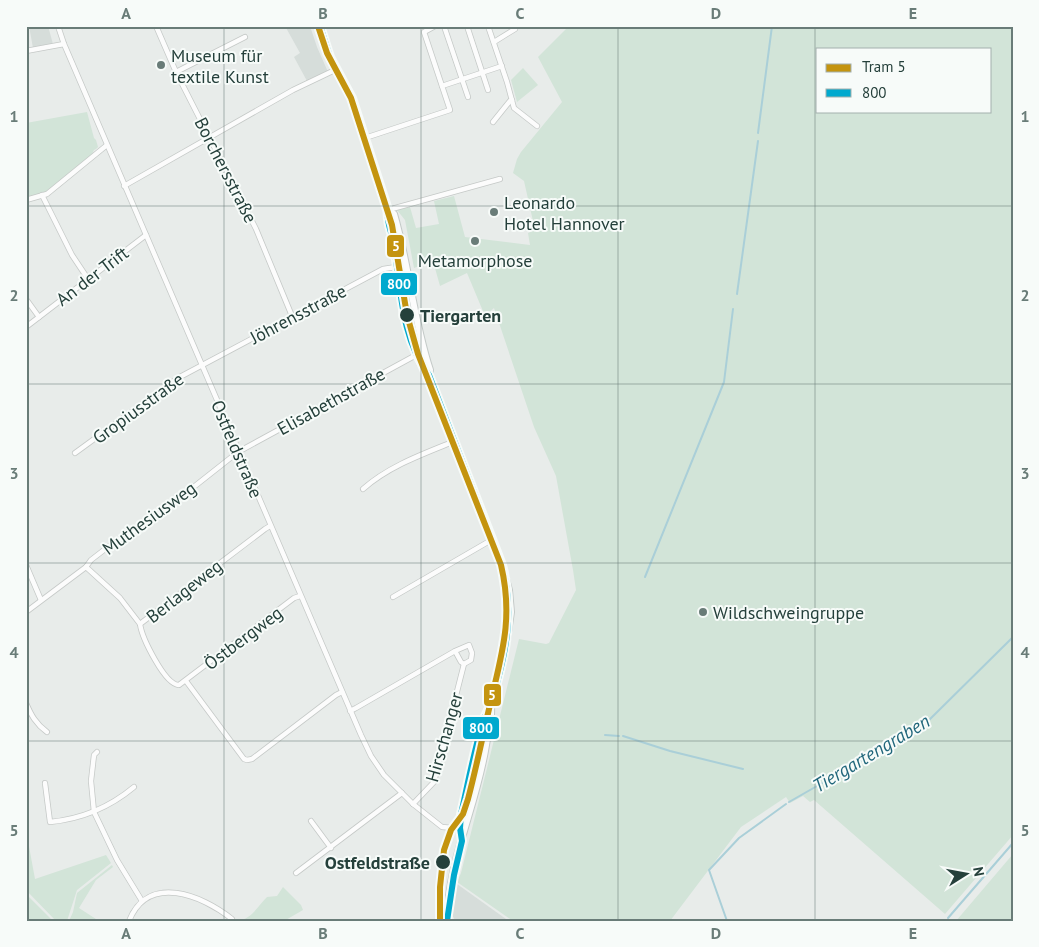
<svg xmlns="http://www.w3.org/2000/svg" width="1039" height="947" viewBox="0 0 1039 947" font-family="'PT Sans',sans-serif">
  <rect width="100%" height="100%" fill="#e8ecea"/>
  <g fill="#d6ddda">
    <polygon points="29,26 48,26 53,44 33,48"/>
    <polygon points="285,26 310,26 317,47 328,72 307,81 294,57 300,53"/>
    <polygon points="457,884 506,919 505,921 455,920 452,915"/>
  </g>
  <g fill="#d2e4d8" fill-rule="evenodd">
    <path d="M569 26H1013V835L945 914 814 800 810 802 803 796 790 803 786 797 741 827 670 921H513L457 882 461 873 519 639 546 644 549 643 576 590 573 570 556 476 534 427 494 308 485 316 467 273 440 286 433 261 414 268 405 220 397 210 410 207 416 228 439 224 434 201 454 196 465 237 530 245 528 233 535 230 524 181 513 173 517 159 521 152 562 102 538 57ZM818 49H990V111H818Z"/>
    <polygon points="523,68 538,85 517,102 511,80"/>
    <polygon points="87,112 94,138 96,140 98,147 96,149 94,150 92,154 48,191 26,198 26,123"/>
    <polygon points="26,830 35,879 106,855 111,863 77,890 67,921 56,921 26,890"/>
    <polygon points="1013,854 1013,921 956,921"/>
    <polygon points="112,865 113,867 96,880 79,908 99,921 69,921 73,912 77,893"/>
    <path d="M283 887 301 905 303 910 284 921H237C252 919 257 907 267 897L277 896Z"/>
    <polygon points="26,894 53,921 26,921"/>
  </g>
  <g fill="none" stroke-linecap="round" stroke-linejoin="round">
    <g stroke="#aacfd8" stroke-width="2">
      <polyline points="758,133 772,26"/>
      <polyline points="737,294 758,141"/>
      <polyline points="645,577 724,382 733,309"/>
      <polyline points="605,735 619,736"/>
      <polyline points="623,736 670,751 743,769"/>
      <polyline points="789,802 924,725 1013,637"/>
      <polyline points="948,918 1013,843"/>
      <polyline points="727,921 709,870 739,838 786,804"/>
    </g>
    <g stroke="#c5c9c7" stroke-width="6">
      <g id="minor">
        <polyline points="58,26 64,44 361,735 371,756 384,775 413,804 442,827 463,829"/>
        <polyline points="156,26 176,72 256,229 292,316"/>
        <polyline points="444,26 468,97"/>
        <polyline points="467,26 488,90"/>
        <polyline points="488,26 507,82 514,108 537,126"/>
        <polyline points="494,42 515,29"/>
        <polyline points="26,51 64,44"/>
        <polyline points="176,72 245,37"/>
        <polyline points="442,86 502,66"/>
        <polyline points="493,122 510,101 512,100"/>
        <polyline points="365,138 450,110 424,32 435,26"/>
        <polyline points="124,186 293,90 337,69"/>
        <polyline points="42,195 72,255 88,279"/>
        <polyline points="26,200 47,194 107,145"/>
        <polyline points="388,210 500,179"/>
        <polyline points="26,299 39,317"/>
        <polyline points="26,327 146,235"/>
        <polyline points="75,453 178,378 383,269 396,267"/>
        <path d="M363 489C389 466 423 454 455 441"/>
        <path d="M270 526 265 529 140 624C142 638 165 685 179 685L294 598 300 596"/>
        <polyline points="26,565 41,600"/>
        <polyline points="86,567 120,598 140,624"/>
        <polyline points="393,597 493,539"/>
        <polyline points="26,612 86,567 91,560 113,543 148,523 238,452 418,354"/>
        <polyline points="186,681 244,759 247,760 252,759 336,695 342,692"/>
        <path d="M26 703C31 715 36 724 47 732"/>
        <polyline points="350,711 356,708 455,651 469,645 472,653 471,660 464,664 461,662 455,651"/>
        <polyline points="97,752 94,755 91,781 94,812 117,860 142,901"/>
        <path d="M45 783 50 822C81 819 110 807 134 787"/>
        <polyline points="413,804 434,782 464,664"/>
        <polyline points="311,821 331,848"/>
        <polyline points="296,873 402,793"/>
        <path d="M129 921C148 873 202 895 232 919"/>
      </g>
    </g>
    <g stroke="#c4cac8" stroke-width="8">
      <g id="secondary">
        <path d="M320 26 330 57 352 98 388 210 394 214C409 265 413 319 430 370L429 375"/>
        <path d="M388 210C385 220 391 229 393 239 398 272 405 354 429 375L502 565 509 590 511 612 507 639 491 708 484 719 461 814 460 828 462 841"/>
        <path d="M447 921C448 861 477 804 486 745 488 733 492 721 491 708"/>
      </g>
    </g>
    <use href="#minor" stroke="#fcfcfc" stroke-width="4.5"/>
    <use href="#secondary" stroke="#fcfcfc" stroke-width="6"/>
    <g stroke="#f7fbf9" stroke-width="10">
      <path id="bus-1" d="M320 26 330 57 352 98 388 210C386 221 391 230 393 240 401 285 400 338 429 375L502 565C515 612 506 654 492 700 490 707 486 714 483 721 474 751 468 783 461 814L460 828 462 841 454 875 447 921"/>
    </g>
    <use href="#bus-1" stroke="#00a9ce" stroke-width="6"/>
    <g stroke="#f7fbf9" stroke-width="10">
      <path id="tram-1" d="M318 26 327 53 351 98 392 225 407 315 418 354 501 565C514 620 501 656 489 709 482 739 476 769 468 799L463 814 451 830 444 850 440 887V921"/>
    </g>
    <use href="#tram-1" stroke="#c4940f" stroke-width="6"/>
  </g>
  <path fill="none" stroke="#697c78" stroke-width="1" stroke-opacity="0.55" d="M224 26V921M421 26V921M618 26V921M815 26V921M26 206H1013M26 384H1013M26 563H1013M26 741H1013"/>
  <g fill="#697c78" stroke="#f7fbf9" stroke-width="2">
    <circle cx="161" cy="65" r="5"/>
    <circle cx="494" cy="212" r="5"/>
    <circle cx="475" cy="241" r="5"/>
    <circle cx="703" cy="612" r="5"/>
  </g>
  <g fill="#25403b" stroke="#f7fbf9" stroke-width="2">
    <circle cx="407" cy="315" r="8"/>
    <circle cx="443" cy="862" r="8"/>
  </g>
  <g text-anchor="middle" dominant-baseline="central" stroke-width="4" stroke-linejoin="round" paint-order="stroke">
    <g font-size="18" fill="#25403b" stroke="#f7fbf9" text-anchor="start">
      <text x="171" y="55">Museum für<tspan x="171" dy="21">textile Kunst</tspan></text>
      <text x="504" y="202">Leonardo<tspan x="504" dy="21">Hotel Hannover</tspan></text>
      <text x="475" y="260" text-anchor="middle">Metamorphose</text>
      <text x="713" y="612">Wildschweingruppe</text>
    </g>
    <g font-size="18" fill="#25403b" stroke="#f7fbf9">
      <text transform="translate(226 170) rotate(63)">Borchersstraße</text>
      <text transform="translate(92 276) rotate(-37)">An der Trift</text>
      <text transform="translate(298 314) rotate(-28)">Jöhrensstraße</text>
      <text transform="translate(331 401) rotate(-29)">Elisabethstraße</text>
      <text transform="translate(138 408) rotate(-36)">Gropiusstraße</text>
      <text transform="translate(237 449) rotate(67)">Ostfeldstraße</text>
      <text transform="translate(149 518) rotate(-36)">Muthesiusweg</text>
      <text transform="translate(184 591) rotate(-38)">Berlageweg</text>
      <text transform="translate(243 638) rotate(-37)">Östbergweg</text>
      <text transform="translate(444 737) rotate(-74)">Hirschanger</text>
    </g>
    <g font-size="18" font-weight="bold" fill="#25403b" stroke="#f7fbf9" text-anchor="start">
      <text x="420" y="315">Tiergarten</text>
      <text x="430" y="862" text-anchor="end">Ostfeldstraße</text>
    </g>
    <g font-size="19" font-style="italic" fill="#20667b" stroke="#f7fbf9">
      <text transform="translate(871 753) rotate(-31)">Tiergartengraben</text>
    </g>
  </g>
  <g stroke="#f7fbf9" stroke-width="2">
    <rect x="386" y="234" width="19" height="24" rx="5" fill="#c4940f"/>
    <rect x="380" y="272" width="38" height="24" rx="5" fill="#00a9ce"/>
    <rect x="483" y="683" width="19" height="24" rx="5" fill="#c4940f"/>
    <rect x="462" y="716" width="38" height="24" rx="5" fill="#00a9ce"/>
  </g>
  <g font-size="14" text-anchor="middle" font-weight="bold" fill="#fff">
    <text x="396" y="251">5</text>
    <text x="399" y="289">800</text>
    <text x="492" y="700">5</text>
    <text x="481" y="733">800</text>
  </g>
  <rect width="1039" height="947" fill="none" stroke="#f7fbf9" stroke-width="55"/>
  <rect x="816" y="48" width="175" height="65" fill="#f7fbf9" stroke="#a3b0ad"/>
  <rect x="826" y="64" width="25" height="8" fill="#c4940f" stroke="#a3b0ad"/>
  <text x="862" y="72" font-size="15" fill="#25403b">Tram 5</text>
  <rect x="826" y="89" width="25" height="8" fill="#00a9ce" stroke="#a3b0ad"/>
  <text x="862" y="98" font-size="15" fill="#25403b">800</text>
  <g transform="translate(966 874) rotate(79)" stroke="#f7fbf9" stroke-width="4" paint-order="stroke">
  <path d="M0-4L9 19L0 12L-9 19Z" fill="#25403b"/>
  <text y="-8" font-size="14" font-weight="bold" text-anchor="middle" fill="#25403b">N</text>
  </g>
  <rect x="28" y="28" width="984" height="892" fill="none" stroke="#697c78" stroke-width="2"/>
  <g font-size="16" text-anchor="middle" font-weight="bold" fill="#697c78">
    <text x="126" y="19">A</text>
    <text x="323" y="19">B</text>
    <text x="520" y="19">C</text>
    <text x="716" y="19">D</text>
    <text x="913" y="19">E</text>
    <text x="14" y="122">1</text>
    <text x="1025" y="122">1</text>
    <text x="14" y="301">2</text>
    <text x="1025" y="301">2</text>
    <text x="14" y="479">3</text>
    <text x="1025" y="479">3</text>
    <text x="14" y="658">4</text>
    <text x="1025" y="658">4</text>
    <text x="14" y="836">5</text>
    <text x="1025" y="836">5</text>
    <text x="126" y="939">A</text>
    <text x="323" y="939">B</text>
    <text x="520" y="939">C</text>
    <text x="716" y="939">D</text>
    <text x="913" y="939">E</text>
  </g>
</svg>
